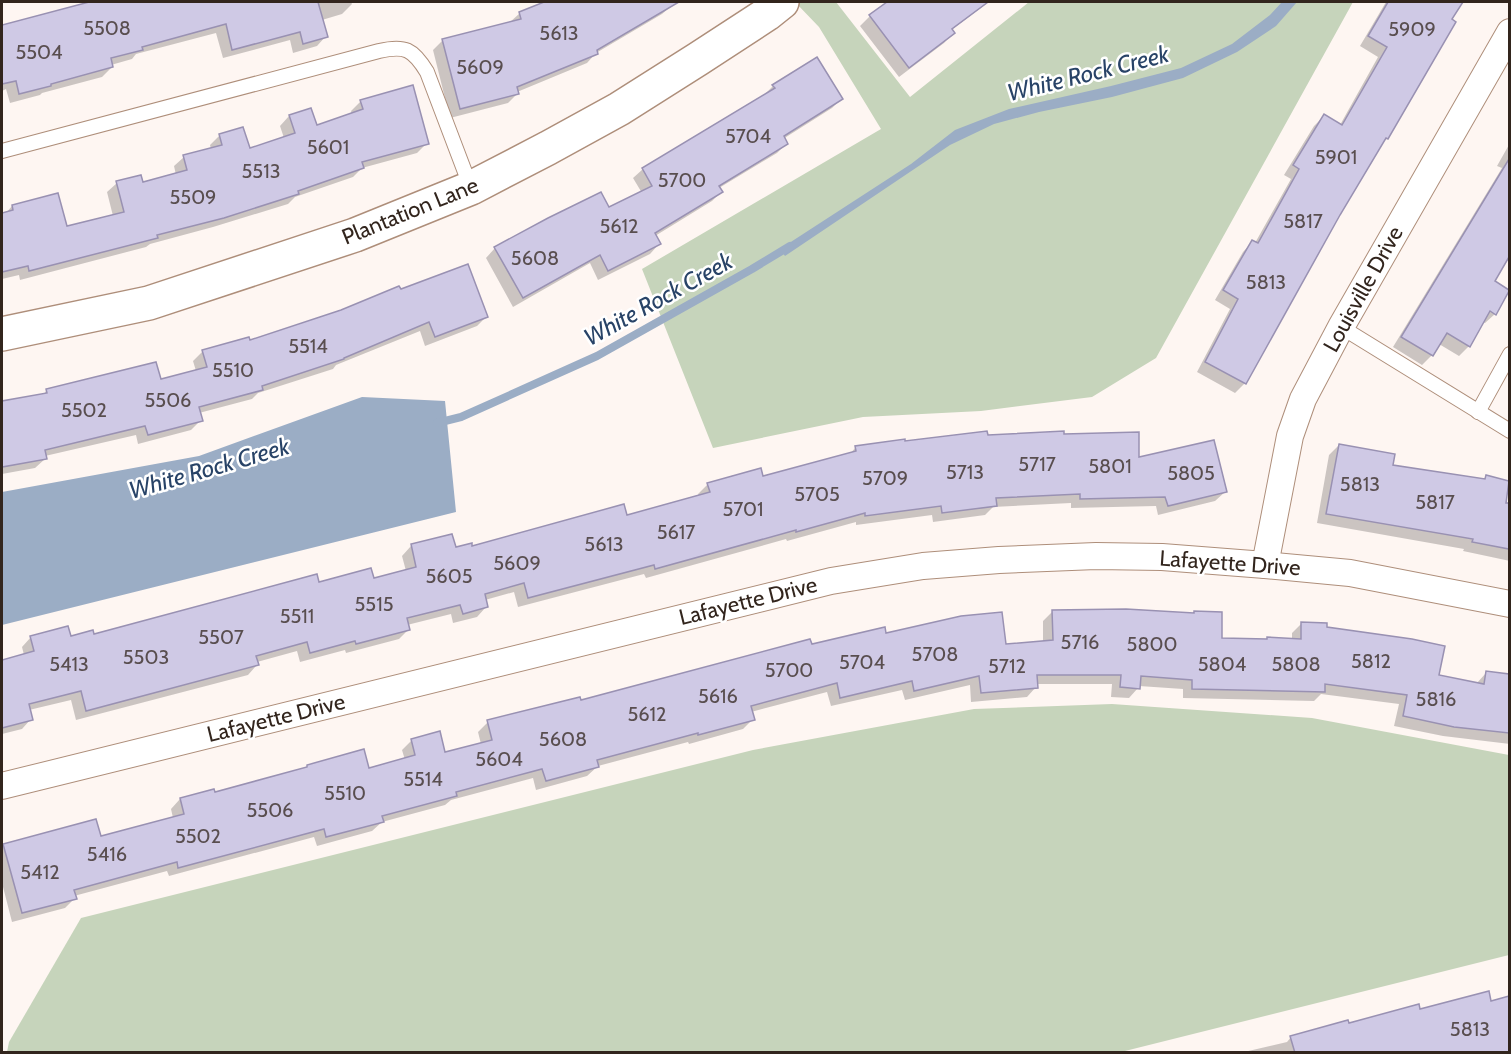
<svg xmlns="http://www.w3.org/2000/svg" width="1511" height="1054" viewBox="0 0 1511 1054" font-family="Cabin,sans-serif">
  <rect width="100%" height="100%" fill="#fef6f2"/>
  <g fill="#c6d4bb">
    <polygon points="795,2 836,2 910,97 1029,2 1353,2 1156,358 1092,397 981,411 863,417 713,448 642,269 881,129 819,27"/>
    <polygon points="1112,704 1312,718 1509,755 1509,955 1121,1052 7,1052 9,1042 81,918 753,750 974,709"/>
  </g>
  <g fill="#9badc5">
    <polygon points="1282,2 1297,2 1276,26 1237,52 1183,78 1112,97 1039,112 994,124 950,145 785,256 780,249 911,164 955,130 1009,109 1111,86 1181,68 1232,44 1270,15"/>
    <polygon points="362,397 445,401 456,512 2,625 2,492 199,456"/>
  </g>
  <g fill="#0003">
    <polygon points="95,2 351,2 352,4 342,14 322,20 326,36 317,46 293,53 290,40 223,58 216,33 136,54 132,59 111,65 112,67 102,77 42,93 40,95 10,103 6,89 2,91 2,26"/>
    <polygon points="548,2 676,2 662,14 596,53 587,63 517,92 517,94 508,103 450,118 433,50 443,40 509,23 520,13"/>
    <polygon points="889,2 989,2 951,30 953,33 944,43 899,77 860,26 870,16"/>
    <polygon points="1386,2 1461,2 1450,20 1387,138 1382,142 1338,214 1245,383 1235,393 1197,372 1230,309 1215,300 1243,252 1252,242 1255,243 1291,179 1284,175 1314,126 1324,116 1340,125 1378,57 1360,46"/>
    <polygon points="773,86 841,99 832,108 783,139 786,144 777,153 719,188 721,192 712,201 655,236 659,244 650,254 598,280 590,263 513,307 486,258 495,248 608,210 642,193 633,178 643,169 764,95"/>
    <polygon points="361,101 427,143 417,153 362,168 353,177 295,197 288,204 213,227 150,244 146,247 20,280 19,275 2,279 2,214 6,213 12,206 66,228 113,216 107,192 117,183 142,184 176,175 174,166 184,157 211,149 210,145 220,135 249,149 284,138 280,126 289,116 310,109 316,127 352,115 351,111"/>
    <polygon points="1510,143 1510,246 1502,259 1493,282 1495,314 1485,323 1482,322 1469,346 1459,356 1439,344 1432,355 1422,365 1393,347 1502,168 1497,166"/>
    <polygon points="400,291 486,317 477,326 425,346 420,331 336,365 333,369 258,393 252,399 199,413 201,420 191,430 138,444 136,435 45,456 45,459 35,468 2,474 2,402 42,396 47,390 160,381 196,371 193,361 203,351 249,342"/>
    <polygon points="1063,436 1138,459 1225,492 1215,501 1158,515 1156,506 1071,508 1071,503 993,507 985,515 933,522 932,515 856,525 856,522 787,541 786,539 646,578 644,574 518,607 514,592 485,600 486,607 477,617 453,623 451,614 407,625 409,629 399,639 346,653 345,650 300,662 297,651 257,662 257,665 248,675 76,720 71,700 29,710 31,719 22,729 2,734 2,661 24,655 22,647 31,637 70,638 93,636 318,584 373,580 406,571 402,556 411,546 451,535 454,549 471,548 626,517 699,497 698,494 708,484 762,478 849,455 856,447 986,437"/>
    <polygon points="1339,445 1391,466 1483,481 1486,477 1509,482 1504,504 1510,505 1510,561 1463,551 1464,549 1317,523 1329,455"/>
    <polygon points="1053,611 1220,639 1292,640 1292,633 1302,623 1326,628 1438,676 1476,684 1486,673 1510,675 1510,744 1443,736 1394,726 1399,704 1321,694 1314,701 1183,698 1183,689 1139,686 1138,688 1129,698 1111,697 1112,684 1036,684 1036,687 1027,697 971,702 970,685 905,700 902,690 831,706 827,692 751,712 753,719 743,729 689,744 688,742 598,766 587,776 536,790 533,778 451,800 445,805 382,822 372,831 317,846 314,837 169,876 167,871 74,896 75,898 65,908 12,922 2,883 2,848 4,846 100,838 173,818 171,809 180,799 214,794 304,770 308,766 368,769 405,760 402,750 412,740 444,754 481,744 478,732 488,722 580,702 810,646 885,635 1005,646 1043,642 1043,621"/>
    <polygon points="1510,998 1510,1052 1244,1052 1287,1042 1291,1037 1348,1024 1419,1011 1490,1003"/>
  </g>
  <g fill="none" stroke-linecap="round" stroke-linejoin="round">
    <polyline stroke="#9badc5" stroke-width="8" points="437,423 461,417 597,356 752,269 790,246"/>
  </g>
  <g fill="#cfc9e5" stroke="#9991b2" stroke-width="1.5">
    <polygon points="89,2 318,2 328,37 303,44 300,32 232,50 226,24 142,47 143,50 111,58 113,67 51,84 51,86 19,94 16,81 2,84 2,25"/>
    <polygon points="544,2 679,2 597,50 598,54 517,87 519,94 460,109 442,39 521,19 519,12"/>
    <polygon points="887,2 988,2 952,29 955,33 909,68 869,15"/>
    <polygon points="1388,2 1463,2 1452,19 1456,22 1388,139 1386,138 1340,215 1246,384 1205,362 1238,299 1223,290 1252,240 1258,243 1299,169 1293,165 1324,114 1342,125 1387,47 1368,36"/>
    <polygon points="817,57 843,99 784,136 788,144 719,186 723,192 655,233 661,244 608,271 600,255 523,298 494,247 548,218 601,192 609,207 652,186 642,168 775,88 772,85"/>
    <polygon points="413,85 429,144 362,162 364,168 298,191 299,194 224,218 157,235 158,238 29,271 28,266 2,272 2,213 13,210 12,205 58,193 67,226 124,212 116,181 141,175 143,182 187,170 183,155 222,145 219,134 243,127 250,148 295,133 289,115 311,108 317,125 363,109 360,100"/>
    <polygon points="1509,159 1509,257 1495,281 1509,290 1509,291 1496,315 1490,311 1470,347 1447,333 1433,356 1401,337"/>
    <polygon points="468,264 488,317 435,337 429,322 344,358 344,359 262,386 263,390 199,407 203,421 148,435 145,426 45,450 47,459 2,467 2,401 47,393 46,389 156,362 161,379 207,367 202,350 249,337 250,340 341,310 399,286 401,289"/>
    <polygon points="987,431 988,435 1064,431 1064,434 1139,432 1139,457 1214,440 1227,492 1168,506 1165,497 1080,499 1080,494 996,498 997,506 942,513 941,506 865,516 865,513 796,532 796,530 655,569 654,565 528,598 524,583 485,594 488,607 463,614 460,605 407,618 410,630 356,644 355,641 310,653 307,642 256,656 259,665 86,711 81,691 29,704 33,720 2,728 2,660 34,651 30,636 68,626 71,636 93,630 94,634 317,574 319,582 371,568 374,578 416,567 411,544 452,534 456,547 472,543 472,546 624,504 627,515 710,492 707,483 761,468 763,476 856,451 855,446 905,439 905,441"/>
    <polygon points="1339,444 1395,454 1393,465 1485,479 1486,475 1509,481 1506,503 1509,503 1509,549 1472,542 1473,539 1326,514"/>
    <polygon points="1126,609 1194,613 1194,611 1222,612 1222,638 1267,639 1267,637 1301,639 1301,622 1327,623 1327,627 1412,639 1445,646 1439,675 1484,684 1486,671 1509,674 1509,733 1454,727 1403,716 1407,695 1325,684 1325,692 1192,689 1192,680 1141,676 1140,689 1120,687 1121,675 1037,675 1038,688 981,693 979,676 914,691 912,681 840,698 837,683 751,706 755,720 698,735 698,733 597,760 599,767 546,781 542,769 456,792 457,796 382,816 384,822 326,837 324,829 178,868 177,862 74,890 77,899 22,913 3,844 96,819 101,836 184,814 180,798 214,789 215,792 307,767 307,765 364,749 369,768 415,755 411,739 440,731 445,752 492,740 487,720 580,697 581,700 810,639 812,644 885,627 886,633 961,616 1002,612 1006,644 1053,640 1052,610"/>
    <polygon points="1489,991 1491,1001 1509,996 1509,1053 1295,1053 1290,1036 1348,1020 1349,1023 1419,1004 1420,1009"/>
  </g>
  <g fill="none" stroke-linecap="round" stroke-linejoin="round">
    <g stroke="#ae8e7a" stroke-width="16">
      <g id="lane">
        <path d="M2 151 379 51C405 45 413 49 427 72L471 188"/>
        <polyline points="1341,327 1510,431"/>
        <polyline points="1478,412 1510,354"/>
      </g>
    </g>
    <g stroke="#ae8e7a" stroke-width="28">
      <g id="street">
        <polyline points="1265,565 1290,436 1303,399 1341,327 1510,32"/>
        <polyline points="2,786 831,581 923,566 999,560 1096,556 1162,557 1265,565 1350,573 1510,604"/>
      </g>
    </g>
    <g stroke="#ae8e7a" stroke-width="36">
      <polyline id="secondary" points="2,334 149,303 355,235 471,188 548,148 619,109 698,59 767,14 782,2"/>
    </g>
    <use href="#lane" stroke="#fff" stroke-width="14"/>
    <use href="#street" stroke="#fff" stroke-width="26"/>
    <use href="#secondary" stroke="#fff" stroke-width="33"/>
  </g>
  <g text-anchor="middle" dominant-baseline="central" stroke-width="5" stroke-linejoin="round" paint-order="stroke">
    <g font-size="20" fill="#594e4f">
      <text x="107" y="28">5508</text>
      <text x="1412" y="29">5909</text>
      <text x="559" y="33">5613</text>
      <text x="39" y="52">5504</text>
      <text x="480" y="67">5609</text>
      <text x="748" y="136">5704</text>
      <text x="328" y="147">5601</text>
      <text x="1336" y="157">5901</text>
      <text x="261" y="171">5513</text>
      <text x="682" y="180">5700</text>
      <text x="193" y="197">5509</text>
      <text x="1303" y="221">5817</text>
      <text x="619" y="226">5612</text>
      <text x="535" y="258">5608</text>
      <text x="1266" y="282">5813</text>
      <text x="308" y="346">5514</text>
      <text x="233" y="370">5510</text>
      <text x="168" y="400">5506</text>
      <text x="84" y="410">5502</text>
      <text x="1037" y="464">5717</text>
      <text x="1110" y="466">5801</text>
      <text x="965" y="472">5713</text>
      <text x="1191" y="473">5805</text>
      <text x="885" y="478">5709</text>
      <text x="1360" y="484">5813</text>
      <text x="817" y="494">5705</text>
      <text x="1435" y="502">5817</text>
      <text x="743" y="509">5701</text>
      <text x="676" y="532">5617</text>
      <text x="604" y="544">5613</text>
      <text x="517" y="563">5609</text>
      <text x="449" y="576">5605</text>
      <text x="374" y="604">5515</text>
      <text x="297" y="616">5511</text>
      <text x="221" y="637">5507</text>
      <text x="1080" y="642">5716</text>
      <text x="1152" y="644">5800</text>
      <text x="935" y="654">5708</text>
      <text x="146" y="657">5503</text>
      <text x="1371" y="661">5812</text>
      <text x="862" y="662">5704</text>
      <text x="69" y="664">5413</text>
      <text x="1222" y="664">5804</text>
      <text x="1296" y="664">5808</text>
      <text x="1007" y="666">5712</text>
      <text x="789" y="670">5700</text>
      <text x="718" y="696">5616</text>
      <text x="1436" y="699">5816</text>
      <text x="647" y="714">5612</text>
      <text x="563" y="739">5608</text>
      <text x="499" y="759">5604</text>
      <text x="423" y="779">5514</text>
      <text x="345" y="793">5510</text>
      <text x="270" y="810">5506</text>
      <text x="198" y="836">5502</text>
      <text x="107" y="854">5416</text>
      <text x="40" y="872">5412</text>
      <text x="1470" y="1029">5813</text>
    </g>
    <g font-size="22" fill="#32251d" stroke="#fff">
      <text transform="translate(410 211) rotate(-22)">Plantation Lane</text>
      <text transform="translate(1363 289) rotate(-61)">Louisville Drive</text>
      <text transform="translate(1230 563) rotate(4)">Lafayette Drive</text>
      <text transform="translate(748 601) rotate(-14)">Lafayette Drive</text>
      <text transform="translate(276 718) rotate(-14)">Lafayette Drive</text>
    </g>
    <g font-size="24" font-style="italic" fill="#284367" stroke="#fff">
      <text transform="translate(1088 73) rotate(-14)">White Rock Creek</text>
      <text transform="translate(658 299) rotate(-29)">White Rock Creek</text>
      <text transform="translate(209 468) rotate(-16)">White Rock Creek</text>
    </g>
  </g>
  <rect width="1511" height="1054" fill="none" stroke="#32251d" stroke-width="6"/>
</svg>
